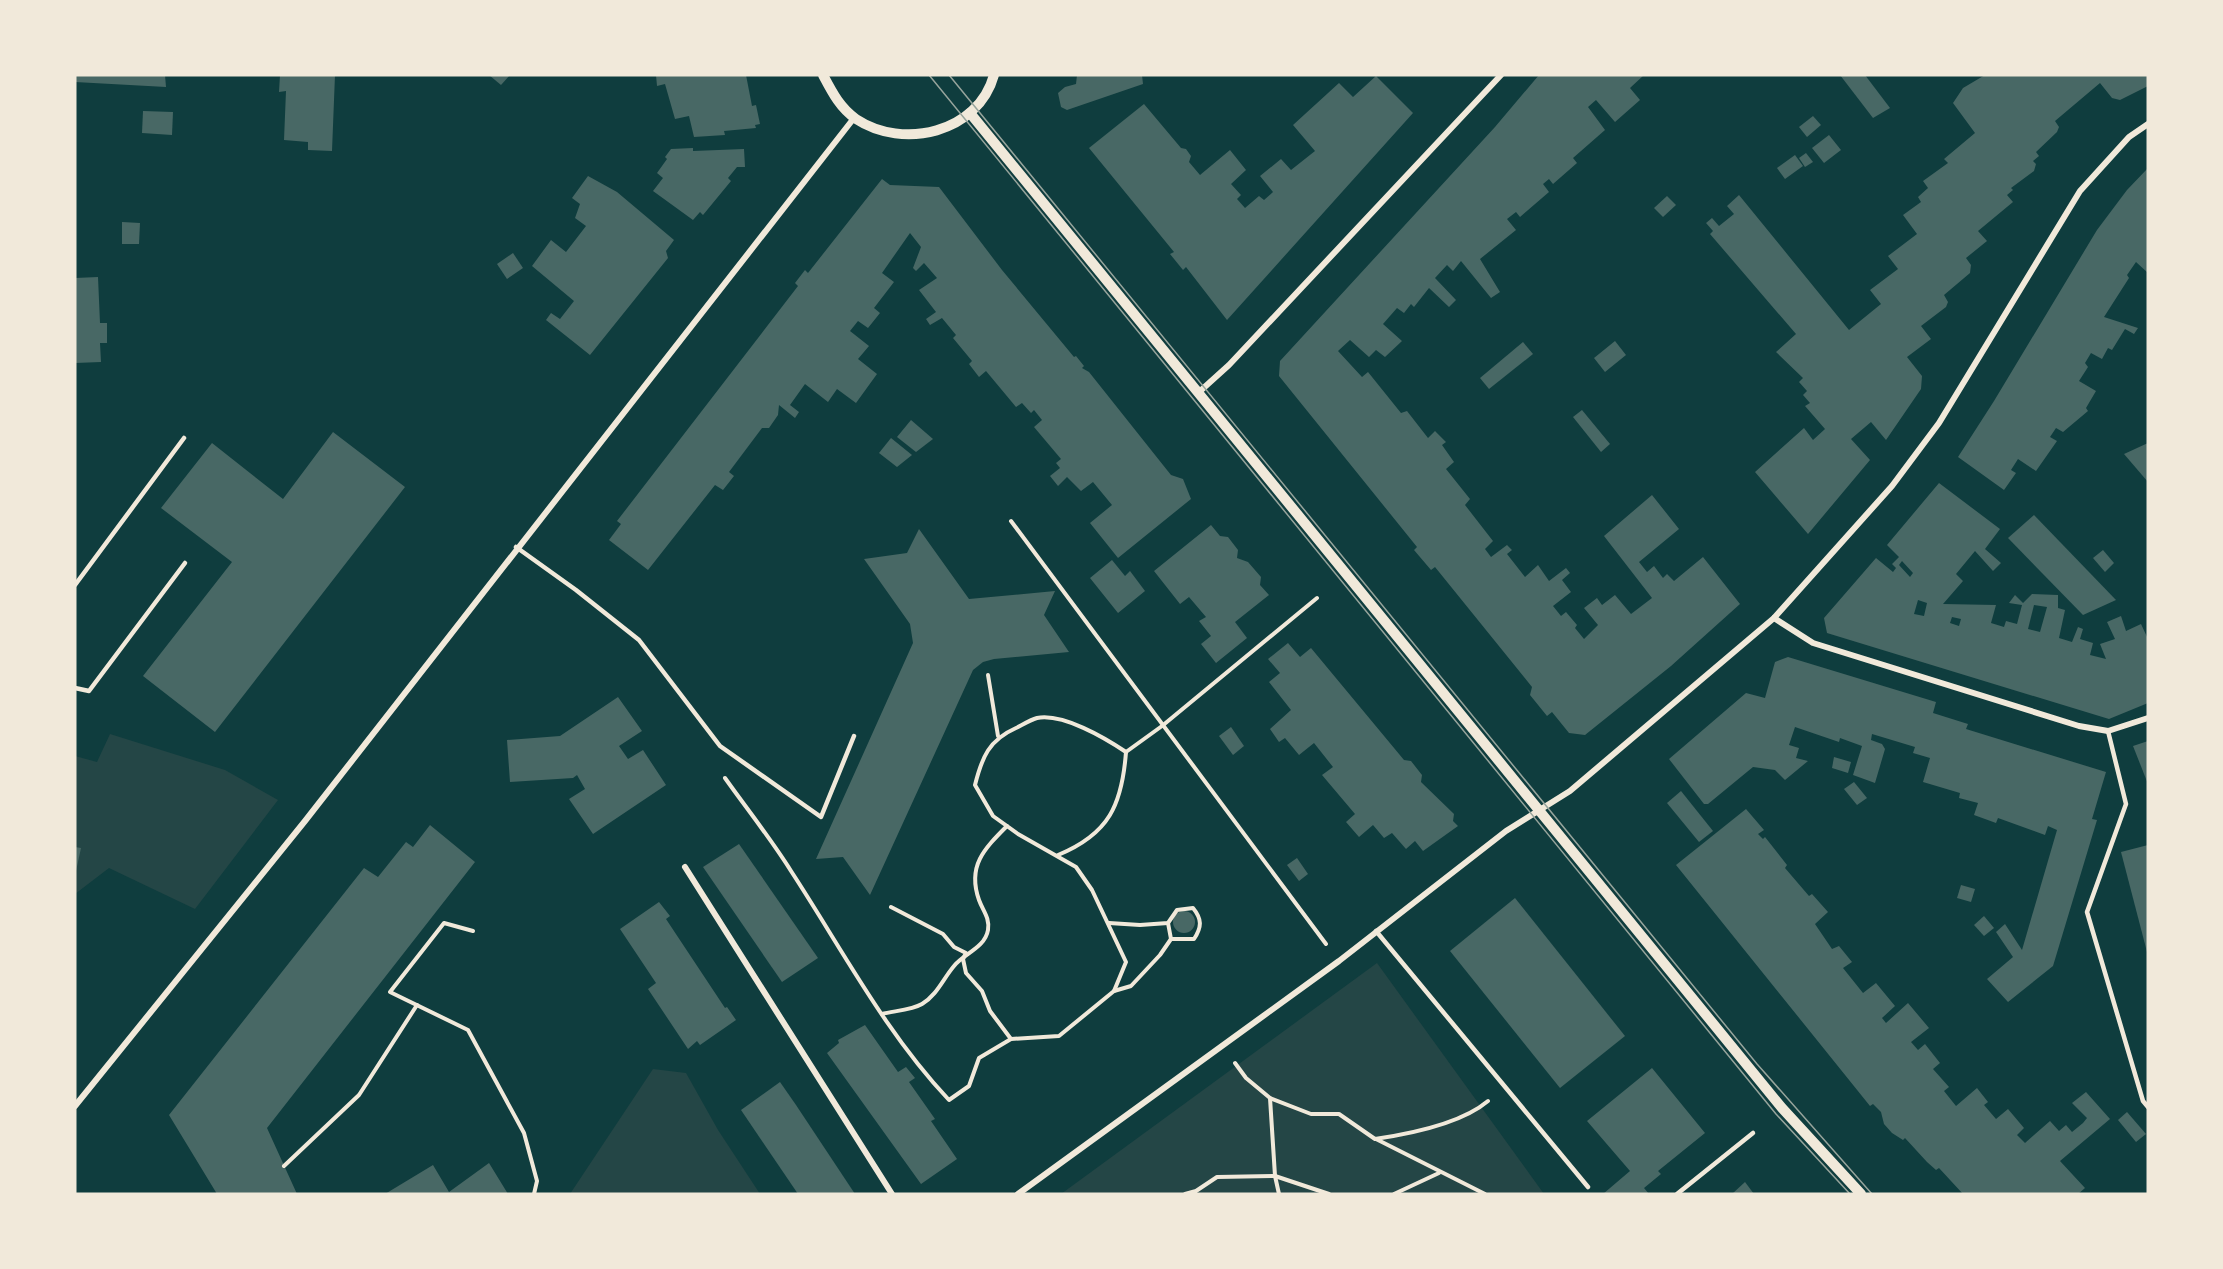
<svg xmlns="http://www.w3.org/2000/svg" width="2223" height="1269" viewBox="0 0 2223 1269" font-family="'Fira Sans Condensed',sans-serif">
  <rect width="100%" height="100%" fill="#0f3d3e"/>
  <g fill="#244646">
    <polygon points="110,734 225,770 278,800 195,909 109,868 75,894 75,756 97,762"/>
    <polygon points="1377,963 1544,1194 1061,1194"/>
    <polygon points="653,1069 686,1073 718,1130 760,1194 570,1194"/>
  </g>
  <g fill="#486865" fill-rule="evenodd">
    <polygon points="75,75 165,75 166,87 75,82"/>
    <polygon points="280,75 335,75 332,151 308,150 308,142 284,140 286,91 279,92"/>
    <polygon points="489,75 510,75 501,85"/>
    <polygon points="656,75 746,75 752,106 756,105 760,124 755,125 756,128 724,131 725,135 694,137 689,116 675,119 665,84 657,86"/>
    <polygon points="1077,75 1142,75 1143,84 1067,110 1061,107 1058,93 1065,87 1076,84"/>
    <polygon points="1539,75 1644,75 1630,88 1640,100 1615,122 1596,100 1588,107 1605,130 1573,158 1577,163 1553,184 1549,179 1543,184 1549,192 1520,217 1516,212 1507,219 1516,230 1480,259 1500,292 1491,298 1461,261 1453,271 1447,265 1435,278 1456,300 1449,307 1429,288 1414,307 1411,304 1404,313 1397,308 1383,324 1402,341 1385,357 1376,350 1369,357 1350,340 1338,351 1362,377 1368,372 1401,413 1407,411 1428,438 1435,431 1446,442 1442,445 1454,462 1446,469 1470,499 1465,505 1493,541 1485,549 1491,557 1507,545 1512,550 1507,554 1525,577 1538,565 1549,581 1566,568 1570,573 1562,580 1571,592 1553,606 1561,616 1566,612 1577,625 1575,628 1584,639 1598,625 1584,608 1597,598 1602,605 1615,595 1631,614 1652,598 1604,536 1652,495 1679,529 1639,562 1647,572 1654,566 1663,578 1667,574 1674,581 1703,557 1740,604 1671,666 1585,735 1569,733 1552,712 1547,716 1530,695 1532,687 1435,567 1431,570 1414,550 1417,547 1279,376 1280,361 1495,127"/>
    <polygon points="1840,75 1865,75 1890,108 1873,118"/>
    <polygon points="1985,75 2148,75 2148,86 2120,100 2112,98 2100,83 2055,121 2059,127 2057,132 2036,152 2039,156 2033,161 2036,164 2034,171 2011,188 2013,190 2007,195 2013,202 1978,231 1987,241 1966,258 1971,265 1970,273 1944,295 1948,302 1946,307 1921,326 1931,339 1907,357 1922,376 1921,389 1886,440 1871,422 1851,439 1870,460 1808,534 1755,472 1804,428 1813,440 1825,429 1805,406 1810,403 1803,395 1807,391 1799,382 1803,378 1776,352 1796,334 1710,234 1713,231 1706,223 1712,218 1719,226 1734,214 1727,206 1739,195 1849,330 1881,304 1870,290 1898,269 1888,256 1917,234 1903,215 1921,202 1918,197 1928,188 1923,181 1948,163 1944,159 1975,133 1953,103 1963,88"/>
    <polygon points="1376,76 1413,113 1227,320 1186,267 1183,270 1170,254 1174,252 1089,148 1144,104 1181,148 1186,149 1191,156 1189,162 1200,175 1230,150 1246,170 1231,184 1241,195 1237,199 1245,208 1259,196 1264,200 1273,192 1260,176 1281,159 1291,170 1315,151 1293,125 1339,83 1353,97"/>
    <polygon points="143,111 173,112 172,135 142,133"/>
    <polygon points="1813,116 1821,125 1807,137 1799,127"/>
    <polygon points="1829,135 1841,150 1824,163 1812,148"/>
    <polygon points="693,148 693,151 744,149 745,167 737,167 728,178 731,181 703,215 700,212 693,220 653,191 663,178 657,173 667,159 665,157 671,149"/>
    <polygon points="1806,153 1813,162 1805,167 1799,158"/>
    <polygon points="1795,155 1803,166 1785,179 1777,168"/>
    <polygon points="2148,168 2148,273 2136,262 2127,275 2129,278 2104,317 2138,328 2134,334 2125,329 2112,350 2108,348 2102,359 2091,353 2085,363 2088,367 2079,381 2096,391 2086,408 2088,411 2063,432 2056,428 2050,437 2057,441 2036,471 2018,459 2011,470 2016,473 2004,490 1958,457 1994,401 2097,230 2127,190"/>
    <polygon points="588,176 617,192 674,240 666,251 668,258 590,355 546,320 551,313 560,319 574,301 532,266 551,240 566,252 586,226 575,218 580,204 572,198"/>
    <polygon points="882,179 890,185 939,187 1002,270 1074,357 1076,356 1084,366 1082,368 1089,372 1163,465 1171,475 1183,479 1191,499 1118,558 1090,523 1112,505 1093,482 1081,491 1067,477 1058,486 1050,476 1060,468 1056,463 1061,459 1034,427 1042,420 1034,410 1031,413 1022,403 1016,407 986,371 979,377 969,364 972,361 953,338 956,335 942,318 930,325 926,319 936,312 919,290 937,278 924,263 916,271 913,268 921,247 910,233 882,273 894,282 874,308 880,313 868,328 858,321 850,331 869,346 858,359 877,374 856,403 837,389 828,402 805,384 790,405 799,412 795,418 779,405 778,415 769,428 762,428 729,472 734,476 723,490 715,485 648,570 609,540 621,524 617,521 798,286 795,283 805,270 808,273"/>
    <polygon points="1667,196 1676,205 1663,217 1654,208"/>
    <polygon points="122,222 140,223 139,244 122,244"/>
    <polygon points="513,253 523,268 507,279 497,264"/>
    <polygon points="98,277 100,323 107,323 107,343 100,343 101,362 75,363 75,278"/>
    <polygon points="1615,341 1626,355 1605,372 1594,358"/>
    <polygon points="1523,342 1533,354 1489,389 1480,378"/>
    <polygon points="1582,410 1610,444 1601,452 1573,417"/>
    <polygon points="911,420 933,439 916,452 897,437"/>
    <polygon points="333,432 405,487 215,732 143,676 232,562 161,508 212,443 283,499"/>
    <polygon points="891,438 912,455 897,467 879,453"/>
    <polygon points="2148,443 2148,482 2124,454"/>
    <path d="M1939 483 2000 529 1985 549 2001 563 1993 571 1975 551 1956 574 1963 581 1943 604 1996 605 1991 623 2004 627 2006 621 2017 624 2022 605 2009 603 2015 595 2023 603 2032 594 2058 595V608L2065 610 2059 638 2072 642 2078 627 2083 629 2080 639 2093 643 2090 655 2106 659 2100 644 2115 639 2107 622 2121 616 2126 631 2141 624 2148 639V703L2109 719 1827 633 1824 618 1876 558 1893 572 1896 568 1892 564 1899 557 1887 545ZM1902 561 1913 573 1910 577 1899 565ZM1918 600 1927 603 1924 616 1914 614ZM2034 605 2047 607 2040 632 2028 629ZM1952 617 1961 619 1959 626 1950 623Z"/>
    <polygon points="2034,515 2116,600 2083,615 2008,538"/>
    <polygon points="1211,525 1220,536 1228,537 1238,550 1237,558 1248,562 1261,577 1260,585 1269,595 1235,622 1247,638 1216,663 1201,644 1211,636 1199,621 1206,617 1189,597 1180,604 1154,571"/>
    <polygon points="919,529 969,599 1055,591 1044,615 1069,652 994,659 983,662 973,670 870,895 843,857 816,859 913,643 910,624 864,559 907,553"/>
    <polygon points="2103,550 2114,563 2105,572 2093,558"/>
    <polygon points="1112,560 1125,576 1130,571 1145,591 1118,613 1090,578"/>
    <polygon points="1288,643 1300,657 1311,648 1404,760 1411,761 1422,775 1421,782 1454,814 1453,821 1458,826 1423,851 1415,841 1406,849 1392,833 1384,838 1373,825 1359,837 1346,822 1355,814 1322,775 1333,767 1314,743 1299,755 1285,738 1279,742 1270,729 1291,710 1269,682 1280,673 1268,659"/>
    <polygon points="1788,657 1936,702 1933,713 1968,724 1966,729 2106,772 2092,819 2097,820 2053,966 2008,1002 1987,979 2013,957 1996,932 2005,924 2022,950 2057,830 2048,826 2045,835 1998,818 1996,823 1974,815 1978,803 1959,798 1960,793 1923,782 1930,758 1913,753 1915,747 1872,734 1871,740 1882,744 1885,749 1875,783 1853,775 1862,746 1840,738 1839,742 1795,727 1789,745 1799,748 1796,758 1808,761 1785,780 1775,770 1753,767 1708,804 1704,804 1669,759 1746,693 1765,698 1775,662"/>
    <polygon points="618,697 642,731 619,746 628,759 643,750 666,785 593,834 569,799 585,789 577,775 573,778 510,782 507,740 560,736"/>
    <polygon points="1231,727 1244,746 1233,755 1219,736"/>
    <polygon points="2148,741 2148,784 2133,746"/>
    <polygon points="1834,757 1851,762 1848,773 1832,768"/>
    <polygon points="1854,782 1867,798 1857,805 1844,789"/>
    <polygon points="1681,791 1713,831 1699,842 1667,803"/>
    <polygon points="1746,809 1764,830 1758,834 1763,839 1765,837 1787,865 1785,868 1809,896 1812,894 1828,912 1815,924 1832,949 1839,946 1852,962 1843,968 1863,993 1876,983 1895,1006 1882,1018 1886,1023 1908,1003 1929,1028 1911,1042 1918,1050 1925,1044 1940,1063 1933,1069 1949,1087 1944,1091 1956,1106 1977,1088 1988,1102 1984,1105 1996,1119 2008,1109 2024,1128 2017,1135 2025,1143 2050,1121 2059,1131 2066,1125 2072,1132 2083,1123 2087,1118 2072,1103 2086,1092 2110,1119 2060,1161 2085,1188 2078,1194 1963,1194 1939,1168 1936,1170 1927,1162 1905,1138 1903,1140 1892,1133 1884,1124 1881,1112 1873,1104 1870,1106 1676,865"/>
    <polygon points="430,825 475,862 267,1128 297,1194 217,1194 169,1115 364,868 378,877 406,842 413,847"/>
    <polygon points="739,844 818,958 782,982 703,867"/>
    <polygon points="2148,845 2148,952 2147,952 2121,852"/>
    <polygon points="75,847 81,848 76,871 75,870"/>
    <polygon points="1297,858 1308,874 1299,881 1287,865"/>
    <polygon points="1961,885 1975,889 1971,902 1957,898"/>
    <polygon points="1515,898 1625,1036 1560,1088 1450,951"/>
    <polygon points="659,902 670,916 666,919 725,1008 727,1007 736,1020 700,1045 697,1041 688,1049 648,989 656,983 620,929"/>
    <circle cx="1184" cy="922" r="11"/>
    <polygon points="1984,916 1994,928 1984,936 1974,925"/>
    <polygon points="865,1025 898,1072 906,1067 915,1078 909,1082 935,1119 931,1121 957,1159 921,1184 827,1053 839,1043 838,1040"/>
    <polygon points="1652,1068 1705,1133 1658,1171 1661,1174 1644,1188 1649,1194 1603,1194 1630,1171 1587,1121"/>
    <polygon points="780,1082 796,1105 855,1194 798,1194 741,1110"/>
    <polygon points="2127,1112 2146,1134 2136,1142 2118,1120"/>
    <polygon points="489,1163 508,1194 385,1194 433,1165 449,1192"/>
    <polygon points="1745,1182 1754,1194 1732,1194"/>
  </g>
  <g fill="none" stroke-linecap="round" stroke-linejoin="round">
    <g stroke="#f1e9da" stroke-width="4">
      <polyline points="1011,521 1326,944"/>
      <polyline points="988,675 998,736"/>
      <polyline points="1126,752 1162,726 1317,598"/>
      <path d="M725 778C747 809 771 839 791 871 842 949 885 1032 949 1100L969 1086 979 1058 1011 1039 1059 1036 1114 991 1131 986 1160 955 1171 939H1194C1202 927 1202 919 1193 908L1177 910 1168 923 1140 925 1109 923"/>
      <path d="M1058 855C1109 834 1122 805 1126 752"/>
      <polyline points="891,907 943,934 954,947 966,953 963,959 966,973 982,991 990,1011 1011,1039"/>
      <polyline points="1168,923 1171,939"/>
      <polyline points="473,931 444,923 390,992 468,1030 524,1133 537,1181 534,1194"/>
      <path d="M1114 991 1126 962 1092 890 1076 867 1018 834 993 816 975 785C982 757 989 740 1016 728 1022 725 1030 720 1037 718 1063 713 1105 738 1126 752"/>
      <path d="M882 1014C893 1011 912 1010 922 1004 937 995 943 979 954 966 963 954 985 948 988 930 990 918 983 911 979 900 967 866 984 849 1007 826"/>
      <polyline points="1235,1063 1246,1078 1270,1098 1275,1176 1279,1194"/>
      <path d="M1270 1098 1311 1114H1339L1375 1139C1409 1134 1462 1123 1488 1101"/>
      <polyline points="1376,1139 1485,1194"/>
      <polyline points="284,1166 359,1095 417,1005"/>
      <polyline points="1185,1194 1196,1191 1217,1177 1275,1176 1329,1194"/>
      <polyline points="1394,1194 1439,1173"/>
    </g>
    <g stroke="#f1e9da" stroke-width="4.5">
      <polyline points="516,547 576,590 639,640 720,746 821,817 854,736"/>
      <polyline points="75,585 184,438"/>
      <polyline points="75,688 89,691 185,563"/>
      <polyline points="2108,731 2126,804 2087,912 2143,1101 2148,1107"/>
      <polyline points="1376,931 1588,1187"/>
      <polyline points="1677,1194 1753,1133"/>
    </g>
    <g stroke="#f1e9da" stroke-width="6">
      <polyline points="1198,393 1229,365 1501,75"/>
      <polyline points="1774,618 1813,643 2079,726 2108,731 2148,718"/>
      <polyline points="685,867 892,1194"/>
      <polyline points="75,1106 305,821 854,118"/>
      <polyline points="1018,1194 1339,961 1506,831 1570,791 1774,618 1892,486 1939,423 2080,191 2129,137 2148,124"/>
    </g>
    <g stroke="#f1e9da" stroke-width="10">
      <path d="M823 75C832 92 840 108 856 119 903 150 978 133 994 75"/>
      <polyline points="970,113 1782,1108 1861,1194"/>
    </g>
    <g stroke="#97a49c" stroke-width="1.5">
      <polyline points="929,75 1776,1114 1850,1194"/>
      <polyline points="949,75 1757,1064 1872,1194"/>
    </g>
  </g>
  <rect width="2223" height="1269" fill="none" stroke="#f1e9da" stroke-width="153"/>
</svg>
